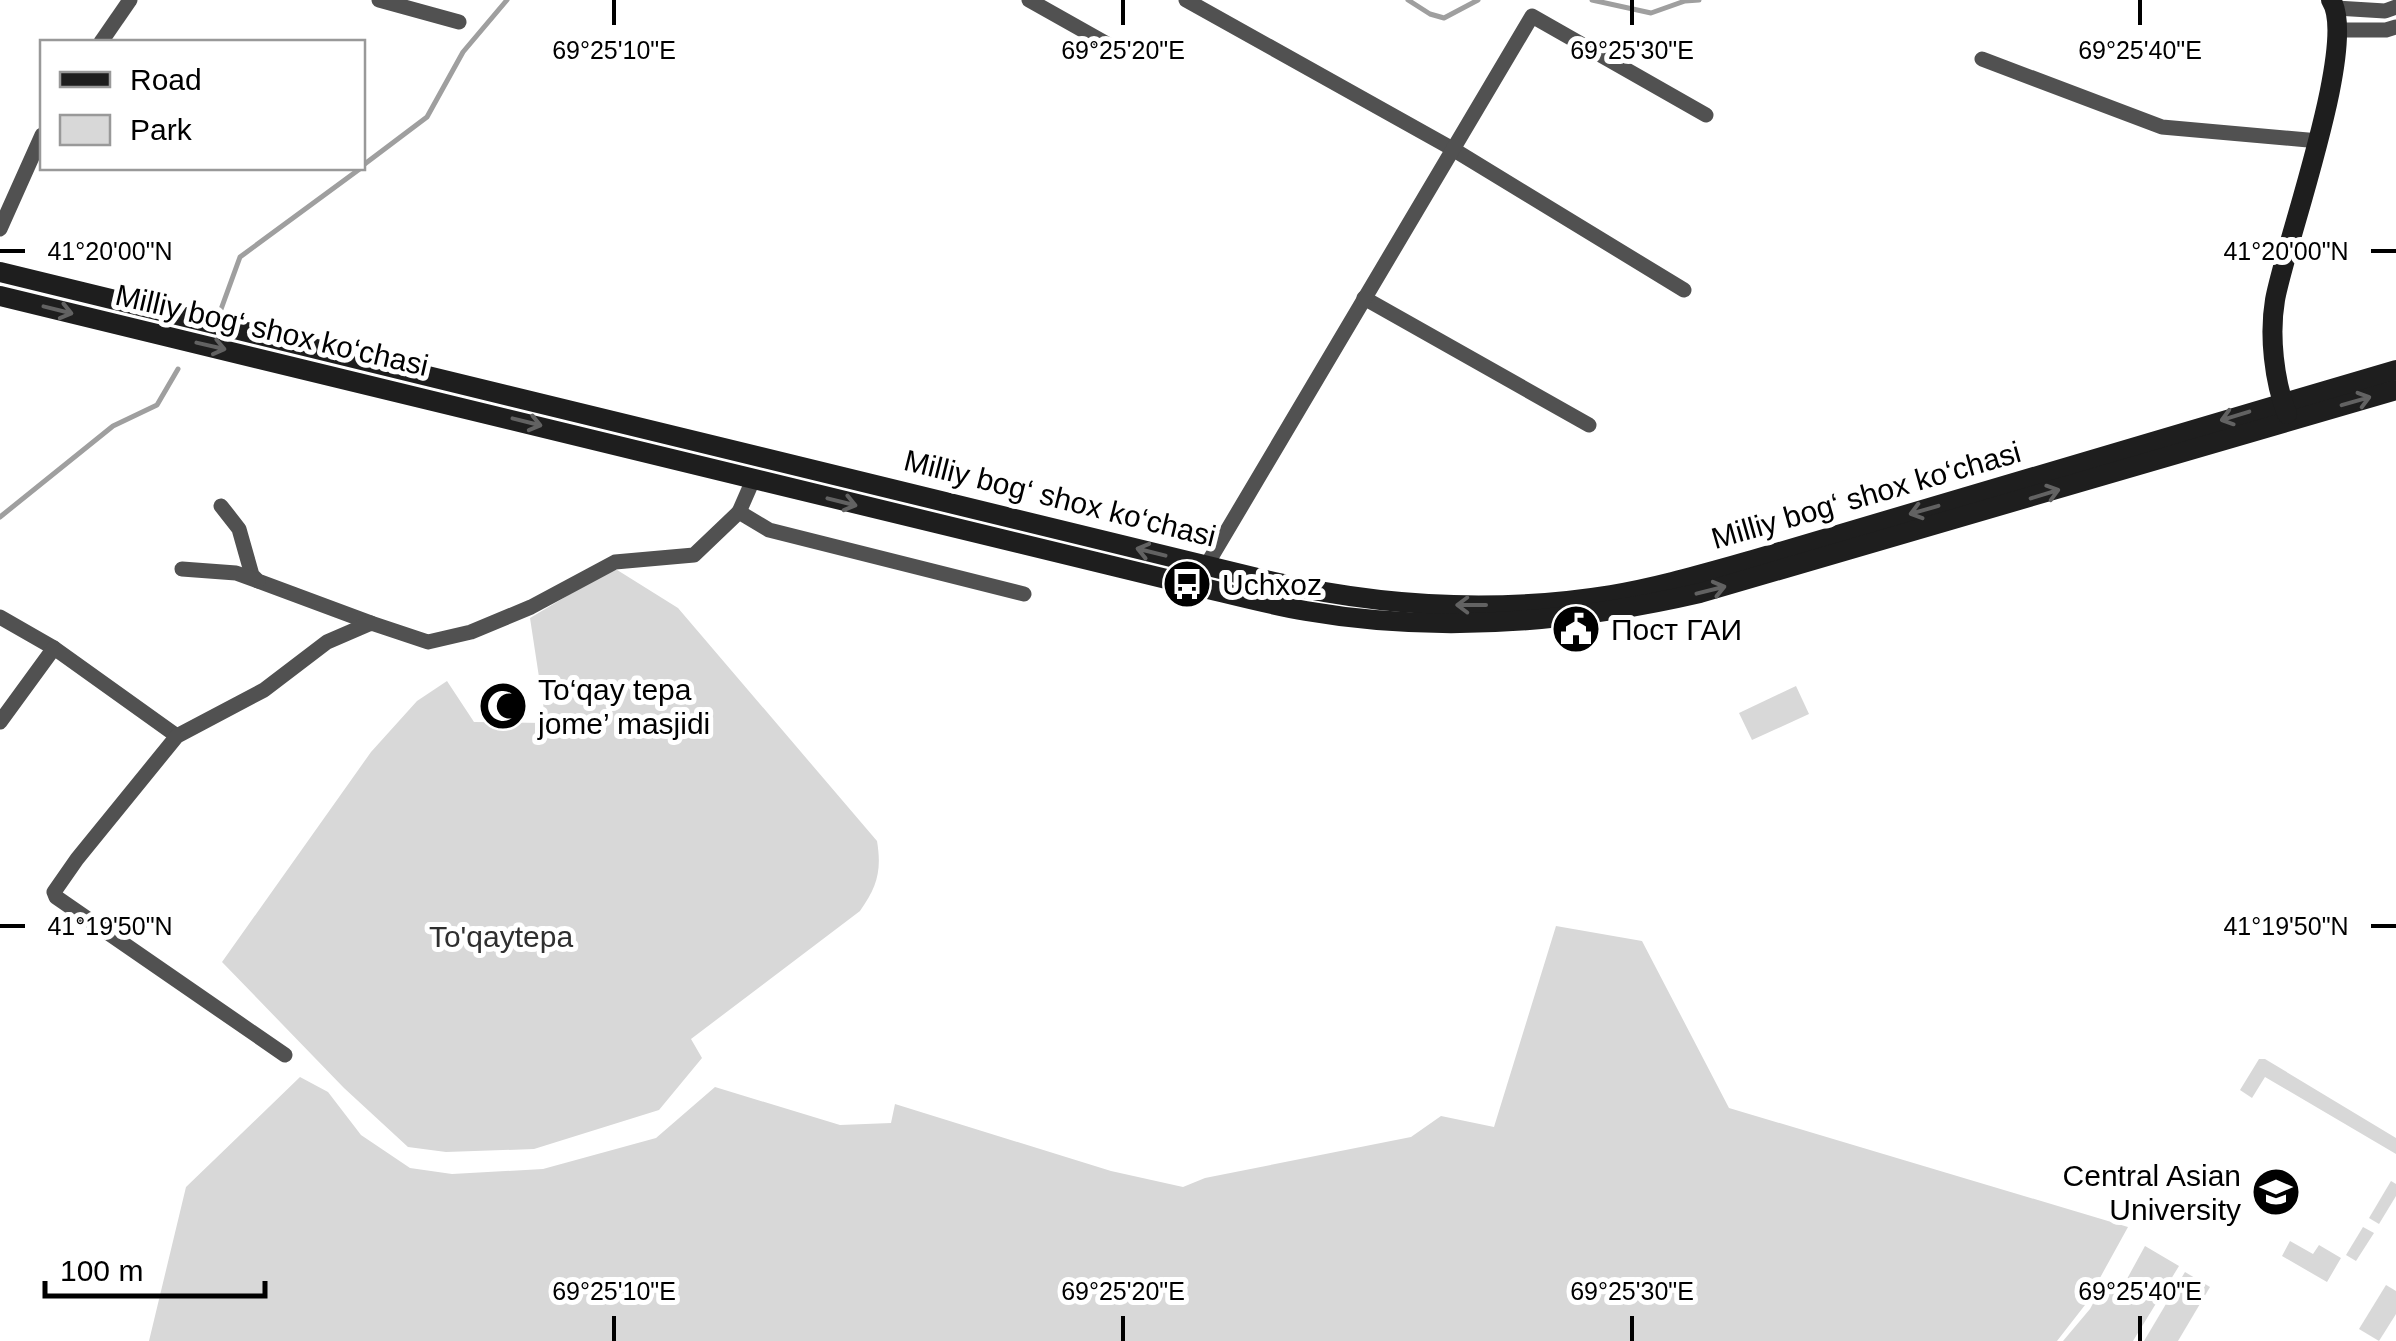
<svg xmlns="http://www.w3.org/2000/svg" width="2396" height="1341" viewBox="0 0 2396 1341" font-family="Helvetica,sans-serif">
  <rect width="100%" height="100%" fill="#fff"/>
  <g fill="#d8d8d8">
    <path d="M614 568 678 608 877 841C882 871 877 887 860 911L691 1039 702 1058 659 1110 534 1149 446 1152 408 1147 344 1088 222 962 371 752 417 701 447 681 474 722 546 723 530 618Z"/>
    <polygon points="1796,686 1809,714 1752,740 1739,713"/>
    <polygon points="1556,926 1642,941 1729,1108 2128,1227 2085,1305 2057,1341 149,1341 186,1187 300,1077 328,1092 361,1135 410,1168 452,1174 543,1169 656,1138 715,1087 840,1125 891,1123 895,1104 1111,1171 1183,1187 1205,1178 1411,1137 1441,1116 1494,1127"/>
    <polygon points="2259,1059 2265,1059 2396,1138 2396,1154 2265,1077 2252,1098 2240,1090"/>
    <polygon points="2391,1181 2396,1184 2396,1196 2379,1224 2369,1218"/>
    <polygon points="2363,1227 2374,1233 2356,1261 2346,1255"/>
    <polygon points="2290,1241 2313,1254 2319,1245 2341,1258 2327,1282 2282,1256"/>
    <polygon points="2145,1246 2179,1266 2133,1341 2063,1341 2090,1309 2105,1281 2122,1288"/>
    <polygon points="2185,1272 2210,1287 2178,1341 2144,1341"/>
    <polygon points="2386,1285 2396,1291 2396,1314 2379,1341 2359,1329"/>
  </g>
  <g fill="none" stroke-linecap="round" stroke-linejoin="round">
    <g stroke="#9f9f9f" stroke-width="5">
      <polyline points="1408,0 1430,14 1444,18 1478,0"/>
      <polyline points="1592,0 1651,13 1685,1 1699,0"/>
      <polyline points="362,166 427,117 463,52 507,0"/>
      <polyline points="220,312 240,257 361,168"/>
      <polyline points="0,517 113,426 157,405 178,369"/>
    </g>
    <g stroke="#515151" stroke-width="15">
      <polyline points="379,0 459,22"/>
      <polyline points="1029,0 1109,45"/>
      <polyline points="1186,0 1451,148 1684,290"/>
      <polyline points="2336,8 2385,11 2396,7"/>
      <polyline points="2337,30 2386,30 2396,27"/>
      <polyline points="101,42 130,0"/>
      <polyline points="1982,59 2162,127 2319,141"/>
      <polyline points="0,229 42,135"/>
      <polyline points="1364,298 1589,425"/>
      <polyline points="221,506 239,529 252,575 258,581 371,623"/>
      <polyline points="739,512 753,480"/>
      <polyline points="1206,566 1532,16 1706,115"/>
      <polyline points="182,569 236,573 258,581"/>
      <polyline points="0,617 54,648"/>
      <polyline points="0,722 54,648 177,736"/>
      <polyline points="285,1055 56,897 54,892 77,859 177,736 264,690 327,642 371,623 428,642 471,632 531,607 615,562 694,555 739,512 769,530 1024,594"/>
    </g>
    <g stroke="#1e1e1e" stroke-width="20">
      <path d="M0 272 1274 582C1385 607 1499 613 1611 595 1659 587 1706 573 1753 560L2396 370"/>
      <path d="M0 296 1187 584C1226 593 1266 604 1306 611 1438 634 1570 623 1700 593L2396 390"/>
      <path d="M2287 414C2274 381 2269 335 2275 300 2285 243 2359 43 2331 0"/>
    </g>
  </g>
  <defs><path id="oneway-shaft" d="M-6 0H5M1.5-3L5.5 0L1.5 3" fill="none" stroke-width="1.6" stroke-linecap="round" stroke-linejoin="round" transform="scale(2.5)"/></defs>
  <g stroke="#626262">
    <use href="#oneway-shaft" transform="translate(58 310) rotate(14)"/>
    <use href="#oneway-shaft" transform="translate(211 346) rotate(13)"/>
    <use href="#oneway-shaft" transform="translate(2356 401) rotate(-16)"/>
    <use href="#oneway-shaft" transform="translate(2235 416) rotate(163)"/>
    <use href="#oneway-shaft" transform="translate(527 422) rotate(14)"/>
    <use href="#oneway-shaft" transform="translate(2045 494) rotate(-17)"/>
    <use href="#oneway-shaft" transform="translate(842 502) rotate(14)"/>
    <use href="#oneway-shaft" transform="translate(1924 510) rotate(164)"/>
    <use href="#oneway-shaft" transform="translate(1151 552) rotate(-166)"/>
    <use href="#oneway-shaft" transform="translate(1711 590) rotate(-14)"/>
    <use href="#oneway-shaft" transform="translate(1471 605) rotate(180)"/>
  </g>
  <path fill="none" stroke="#000" stroke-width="4" d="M614 0V25M1123 0V25M1632 0V25M2140 0V25M0 251H25M2371 251H2396M0 926H25M2371 926H2396M614 1316V1341M1123 1316V1341M1632 1316V1341M2140 1316V1341"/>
  <defs>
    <g id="bus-disc" transform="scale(2.5)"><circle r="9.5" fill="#000" stroke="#fff"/><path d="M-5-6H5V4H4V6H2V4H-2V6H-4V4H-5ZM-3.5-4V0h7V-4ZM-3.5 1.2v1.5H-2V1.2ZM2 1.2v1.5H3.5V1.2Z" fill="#fff"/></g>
    <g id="civic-disc" transform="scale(2.5)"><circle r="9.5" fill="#000" stroke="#fff"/><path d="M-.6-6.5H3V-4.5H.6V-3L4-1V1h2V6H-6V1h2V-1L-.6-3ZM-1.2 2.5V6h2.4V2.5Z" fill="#fff"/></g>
    <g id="mosque-disc" transform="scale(2.5)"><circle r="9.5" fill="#000" stroke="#fff"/><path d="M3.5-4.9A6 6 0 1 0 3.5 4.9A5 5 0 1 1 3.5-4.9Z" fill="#fff"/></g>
    <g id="university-disc" transform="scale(2.5)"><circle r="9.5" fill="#000" stroke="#fff"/><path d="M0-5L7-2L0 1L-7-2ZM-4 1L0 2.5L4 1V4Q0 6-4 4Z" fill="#fff"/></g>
  </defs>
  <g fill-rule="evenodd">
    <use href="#bus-disc" x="1187" y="584"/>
    <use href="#civic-disc" x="1576" y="629"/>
    <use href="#mosque-disc" x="503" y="706"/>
    <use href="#university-disc" x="2276" y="1192"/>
  </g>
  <g text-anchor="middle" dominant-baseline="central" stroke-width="10" stroke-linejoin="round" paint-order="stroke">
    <g font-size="30" fill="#000" stroke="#fff">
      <text transform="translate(272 330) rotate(13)">Milliy bog‘ shox ko‘chasi</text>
      <text transform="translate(1866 495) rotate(-16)">Milliy bog‘ shox ko‘chasi</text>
      <text transform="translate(1060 498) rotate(14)">Milliy bog‘ shox ko‘chasi</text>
    </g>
    <g font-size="30" fill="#000" stroke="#fff" text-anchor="start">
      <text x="1222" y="584">Uchxoz</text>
      <text x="1611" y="629">Пост ГАИ</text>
      <text x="538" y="689">To‘qay tepa<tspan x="538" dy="34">jome’ masjidi</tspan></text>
      <text x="2241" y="1175" text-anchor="end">Central Asian<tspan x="2241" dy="34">University</tspan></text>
    </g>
    <g font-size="30" fill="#2f2f2f" stroke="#fff">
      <text x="501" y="936">To'qaytepa</text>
    </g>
  </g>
  <g font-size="25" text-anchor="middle" fill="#000" stroke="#fff" stroke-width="10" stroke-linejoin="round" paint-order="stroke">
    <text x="614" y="59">69°25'10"E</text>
    <text x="1123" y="59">69°25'20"E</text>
    <text x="1632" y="59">69°25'30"E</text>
    <text x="2140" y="59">69°25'40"E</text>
    <text x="110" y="260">41°20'00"N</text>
    <text x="2286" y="260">41°20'00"N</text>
    <text x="110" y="935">41°19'50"N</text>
    <text x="2286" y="935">41°19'50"N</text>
    <text x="614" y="1300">69°25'10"E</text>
    <text x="1123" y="1300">69°25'20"E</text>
    <text x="1632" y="1300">69°25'30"E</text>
    <text x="2140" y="1300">69°25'40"E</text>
  </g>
  <rect x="40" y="40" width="325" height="130" fill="#ffffff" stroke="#999999" stroke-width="2.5"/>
  <rect x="60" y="72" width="50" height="15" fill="#1e1e1e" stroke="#999999" stroke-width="2.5"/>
  <text x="130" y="90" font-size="30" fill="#000000">Road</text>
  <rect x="60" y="115" width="50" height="30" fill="#d8d8d8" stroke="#999999" stroke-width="2.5"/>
  <text x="130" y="140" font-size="30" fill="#000000">Park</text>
  <path d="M45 1281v15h220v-15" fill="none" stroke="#000000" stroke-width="5"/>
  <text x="60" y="1281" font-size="30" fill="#000000" stroke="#ffffff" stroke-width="8" paint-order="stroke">100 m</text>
</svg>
